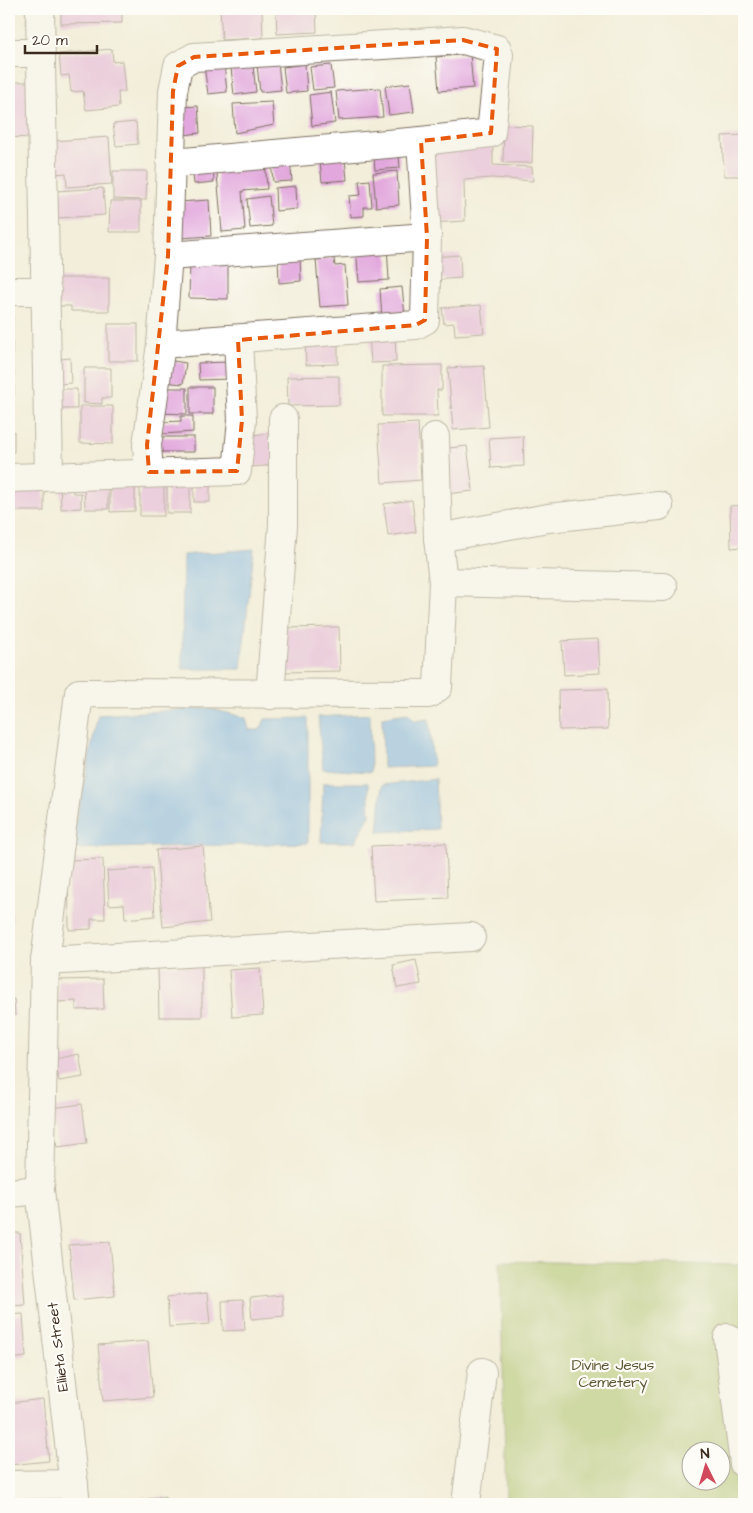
<svg xmlns="http://www.w3.org/2000/svg" width="753" height="1513" viewBox="0 0 753 1513" font-family="'Architects Daughter',sans-serif">
  <rect width="100%" height="100%" fill="#fdfcf7"/>
  <filter id="ink" filterUnits="userSpaceOnUse"><feTurbulence type="fractalNoise" baseFrequency=".02" numOctaves="2"/><feDisplacementMap in="SourceGraphic" scale="10" xChannelSelector="R" yChannelSelector="G"/><feConvolveMatrix kernelMatrix="1 2 1 2 8 2 1 2 1" color-interpolation-filters="sRGB"/></filter>
  <filter id="wash" filterUnits="userSpaceOnUse"><feTurbulence type="fractalNoise" baseFrequency=".0096" numOctaves="4" result="noise"/><feDisplacementMap in="SourceGraphic" scale="20" xChannelSelector="R" yChannelSelector="G"/><feGaussianBlur stdDeviation="1.12" result="paint"/><feColorMatrix in="noise" values="0 0 0 0 0 0 0 0 0 0 0 0 0 0 0 0 0 1.4 0 .05"/><feComposite in="paint" operator="in"/></filter>
  <g filter="url(#wash)">
    <rect width="100%" height="100%" fill="#f3eeda"/>
    <path fill="#a5be63" stroke="#707440" fill-rule="evenodd" d="M500 1261 744 1265V1504H506ZM690 1450H720V1480H690Z"/>
    <g fill="#75b0e6" stroke="#586d82">
      <polygon points="254,549 241,669 182,669 183,555"/>
      <polygon points="209,708 246,718 249,730 260,730 265,719 308,718 308,843 70,849 98,715"/>
      <polygon points="408,713 415,721 429,719 433,766 383,768 382,717"/>
      <polygon points="370,714 371,772 323,769 318,717"/>
      <polygon points="435,779 437,829 378,832 382,785"/>
      <polygon points="323,783 368,783 370,815 355,842 321,842"/>
    </g>
    <g id="blocks">
      <g fill="#e2a8dd">
        <polygon points="9,9 10,9 12,34 9,34"/>
        <polygon points="61,9 122,9 122,23 61,24"/>
        <polygon points="220,9 262,9 263,38 222,40"/>
        <polygon points="276,9 316,9 317,32 277,34"/>
        <polygon points="376,9 410,9 410,10 377,14"/>
        <polygon points="112,49 113,62 122,61 125,92 118,92 119,107 86,110 83,91 71,92 69,75 61,76 59,54"/>
        <polygon points="470,54 473,88 439,91 436,57"/>
        <polygon points="224,63 227,92 208,94 204,66"/>
        <polygon points="278,63 281,90 260,92 257,65"/>
        <polygon points="305,64 307,91 286,93 283,67"/>
        <polygon points="331,65 334,88 313,90 310,67"/>
        <polygon points="253,66 256,92 234,95 231,68"/>
        <polygon points="9,82 33,82 31,138 9,137"/>
        <polygon points="410,83 414,112 389,115 385,86"/>
        <polygon points="380,88 383,117 339,120 336,91"/>
        <polygon points="331,92 335,123 312,126 309,95"/>
        <polygon points="272,102 274,125 235,133 233,104"/>
        <polygon points="198,106 200,133 184,135 182,107"/>
        <polygon points="136,122 138,144 116,146 113,124"/>
        <polygon points="504,125 533,126 532,163 503,163"/>
        <polygon points="744,135 744,176 724,176 722,136"/>
        <polygon points="109,137 112,184 67,187 66,173 55,174 53,141"/>
        <polygon points="398,144 400,168 375,170 373,146"/>
        <polygon points="427,144 493,147 493,165 532,167 533,181 492,178 464,180 465,221 430,223"/>
        <polygon points="344,148 347,180 322,182 319,150"/>
        <polygon points="265,159 267,189 242,191 245,230 222,232 216,162"/>
        <polygon points="290,159 292,181 273,182 271,160"/>
        <polygon points="213,163 214,182 194,184 192,166"/>
        <polygon points="113,171 147,171 146,200 113,199"/>
        <polygon points="397,171 399,205 376,207 373,173"/>
        <polygon points="370,180 372,207 364,207 364,216 351,217 349,196 361,195 359,181"/>
        <polygon points="296,186 297,209 276,211 275,188"/>
        <polygon points="103,188 105,215 58,218 56,191"/>
        <polygon points="269,196 272,226 250,228 247,199"/>
        <polygon points="209,200 211,236 181,238 179,202"/>
        <polygon points="110,201 141,201 141,232 109,232"/>
        <polygon points="387,245 389,280 359,282 356,248"/>
        <polygon points="460,255 461,278 432,280 431,257"/>
        <polygon points="300,257 301,281 279,283 278,258"/>
        <polygon points="334,258 335,266 345,265 348,305 320,307 316,260"/>
        <polygon points="190,264 228,264 228,299 189,298"/>
        <polygon points="58,278 109,278 109,311 71,311 71,306 58,306"/>
        <polygon points="402,287 405,316 382,318 380,289"/>
        <polygon points="481,305 484,333 455,335 454,323 444,324 442,308"/>
        <polygon points="9,309 13,309 12,362 9,362"/>
        <rect x="108" y="324" width="30" height="37"/>
        <polygon points="395,332 396,362 371,363 369,333"/>
        <polygon points="338,340 338,364 306,365 305,341"/>
        <polygon points="70,358 71,383 50,385 49,360"/>
        <polygon points="167,360 186,363 183,384 164,382"/>
        <polygon points="229,362 229,379 199,380 198,363"/>
        <polygon points="442,365 442,390 437,390 438,416 382,416 382,366"/>
        <polygon points="484,366 489,427 453,430 448,368"/>
        <polygon points="84,368 111,368 111,398 102,398 102,404 84,403"/>
        <rect x="9" y="371" width="5" height="24"/>
        <polygon points="339,376 339,405 288,406 287,377"/>
        <rect x="190" y="387" width="23" height="27"/>
        <polygon points="160,388 187,388 187,414 159,413"/>
        <polygon points="58,389 77,389 77,409 59,409"/>
        <polygon points="80,406 113,406 113,444 80,443"/>
        <polygon points="181,416 193,416 193,432 163,434 163,422 181,421"/>
        <polygon points="418,423 421,480 382,483 378,425"/>
        <polygon points="9,431 14,431 14,452 9,451"/>
        <polygon points="276,433 278,465 250,467 248,435"/>
        <polygon points="523,436 524,466 491,468 489,438"/>
        <rect x="160" y="437" width="34" height="15"/>
        <polygon points="467,446 473,491 446,494 440,449"/>
        <rect x="12" y="478" width="32" height="33"/>
        <polygon points="84,478 108,478 108,509 85,509"/>
        <rect x="140" y="478" width="24" height="38"/>
        <polygon points="60,479 73,479 73,493 81,493 81,508 61,509"/>
        <rect x="167" y="480" width="23" height="33"/>
        <polygon points="110,481 135,481 135,511 110,512"/>
        <rect x="194" y="482" width="16" height="20"/>
        <polygon points="412,500 416,532 388,536 384,504"/>
        <polygon points="744,505 744,547 731,548 730,506"/>
        <polygon points="339,627 340,671 283,672 283,628"/>
        <polygon points="598,639 600,673 564,675 562,641"/>
        <polygon points="607,689 608,729 559,730 558,690"/>
        <polygon points="446,843 448,898 374,901 371,846"/>
        <polygon points="203,846 210,922 163,927 156,850"/>
        <rect x="9" y="859" width="2" height="40"/>
        <polygon points="103,859 105,919 91,919 91,929 69,930 68,860"/>
        <polygon points="152,868 155,916 125,919 124,904 109,905 107,871"/>
        <rect x="9" y="912" width="3" height="35"/>
        <polygon points="416,960 421,984 397,988 393,965"/>
        <polygon points="158,965 202,965 202,1017 159,1017"/>
        <polygon points="260,968 263,1015 232,1017 229,970"/>
        <polygon points="103,979 104,1009 76,1010 76,1001 58,1002 58,980"/>
        <polygon points="9,999 14,999 15,1016 9,1016"/>
        <polygon points="79,1054 83,1077 59,1081 55,1059"/>
        <polygon points="82,1104 87,1143 57,1147 52,1108"/>
        <polygon points="9,1233 20,1233 25,1305 9,1306"/>
        <polygon points="110,1242 115,1296 74,1300 69,1245"/>
        <polygon points="207,1293 210,1324 169,1327 167,1297"/>
        <polygon points="282,1295 284,1316 252,1319 250,1298"/>
        <polygon points="243,1300 245,1330 223,1331 222,1301"/>
        <polygon points="23,1314 26,1357 9,1359 9,1315"/>
        <polygon points="148,1341 153,1397 103,1401 98,1345"/>
        <polygon points="43,1399 49,1461 9,1465 9,1403"/>
        <polygon points="165,1496 167,1504 132,1504 131,1502"/>
      </g>
    </g>
  </g>
  <g filter="url(#ink)">
    <use href="#blocks" fill-opacity="0" stroke="#7b6f60" stroke-width="1"/>
    <g fill="none" stroke-linecap="round" stroke-linejoin="round">
      <g stroke="#7b6f60" stroke-width="30">
        <g id="minor">
          <polyline points="40,9 49,476"/>
          <polyline points="9,53 40,53"/>
          <polyline points="168,256 427,237"/>
          <polyline points="9,291 47,291"/>
          <polyline points="161,344 168,256 173,91 178,66 194,57 463,40 497,49 499,55 491,133 421,141 173,163"/>
          <polyline points="149,472 147,445 161,344 416,325 425,320 427,237 421,141"/>
          <polyline points="9,478 237,471 242,420 238,340"/>
          <polyline points="438,538 548,518 659,506"/>
          <polyline points="443,582 663,587"/>
          <polyline points="270,695 283,525 283,419"/>
          <polyline points="45,961 471,937"/>
          <polyline points="9,1193 40,1190"/>
          <polyline points="728,1338 744,1464"/>
          <polyline points="9,1485 74,1484"/>
          <polyline points="76,1504 40,1190 45,961 79,693 429,694 438,687 443,582 438,538 435,437"/>
          <polyline points="466,1504 482,1372"/>
        </g>
      </g>
      <use href="#minor" stroke="#fff" stroke-width="28"/>
    </g>
  </g>
  <path d="M0 0H753V1513H0ZM463 40 497 49 491 133 421 141 427 237 425 320 416 325 238 340 242 420 237 471 149 472 147 445 168 256 173 91 178 66 194 57Z" fill="#f3eeda" fill-opacity=".55" fill-rule="evenodd"/>
  <path fill="none" stroke="#e8590c" stroke-width="4" stroke-dasharray="10 6" stroke-linejoin="round" d="M463 40 497 49 491 133 421 141 427 237 425 320 416 325 238 340 242 420 237 471 149 472 147 445 168 256 173 91 178 66 194 57Z"/>
  <g text-anchor="middle" dominant-baseline="central" stroke-width="4.5" stroke-linejoin="round" paint-order="stroke">
    <g font-size="15" fill="#3b2a1e" stroke="#fdfcf7">
      <text transform="translate(58 1347) rotate(-97)">Ellieta Street</text>
    </g>
    <g font-size="15" fill="#5b5633" stroke="#fdfcf7">
      <text x="613" y="1365">Divine Jesus<tspan x="613" dy="17">Cemetery</tspan></text>
    </g>
  </g>
  <rect width="753" height="1513" fill="none" stroke="#fdfcf7" stroke-width="30"/>
  <g transform="translate(706 1466) rotate(355)"><circle r="24" fill="#fdfcf7" stroke="#afa8a0"/>
  <path d="M0-4L9 19L0 12L-9 19Z" fill="#d1495b"/>
  <text y="-8" font-size="14" font-weight="bold" text-anchor="middle" fill="#3b2a1e">N</text>
  </g>
  <path d="M25 45v8h72v-8" fill="none" stroke="#3b2a1e" stroke-width="2.5"/>
  <text x="32" y="45" font-size="15" fill="#3b2a1e" stroke="#fdfcf7" stroke-width="4" paint-order="stroke">20 m</text>
</svg>
